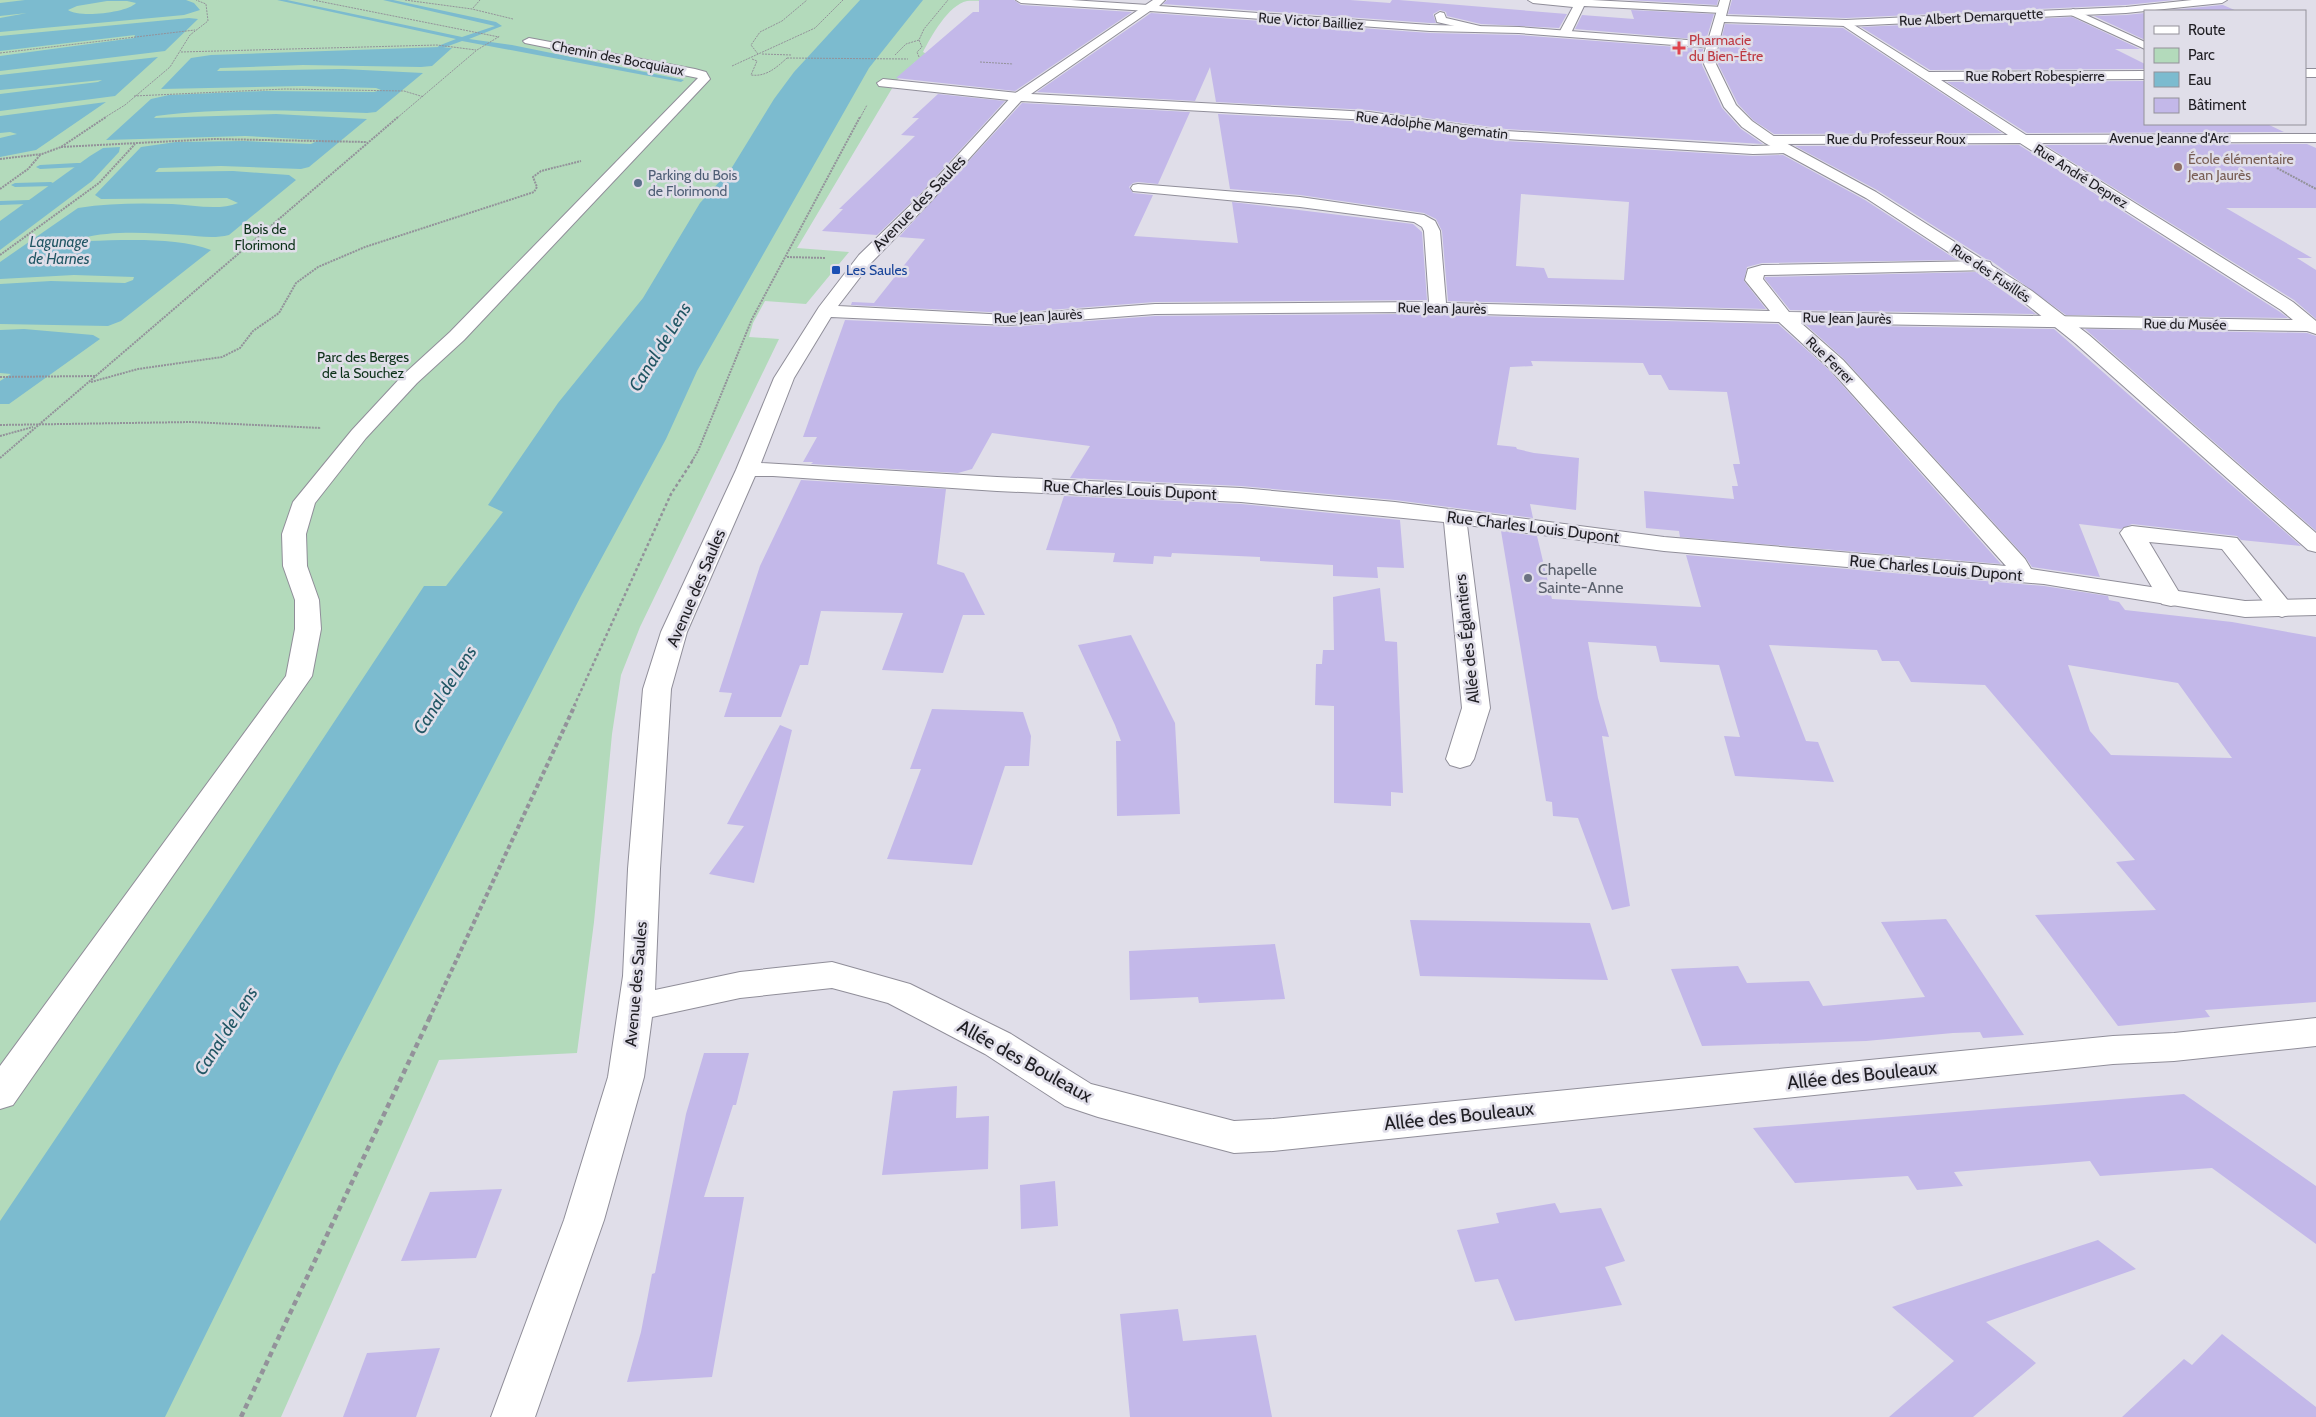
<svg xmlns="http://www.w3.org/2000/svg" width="2316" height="1417" viewBox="0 0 2316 1417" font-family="Cabin,sans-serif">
  <rect width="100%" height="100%" fill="#e0dee9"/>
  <path fill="#b3dabb" d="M0 0H991C983 2 975 0 967 1 948 5 931 37 923 52L930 56 925 61 915 62 897 80 797 248 849 252 806 304 765 301 753 323 749 337 779 339 640 627 621 675 612 734 594 922 577 1053 439 1060 281 1417H0Z"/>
  <g fill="#7cbbcf" fill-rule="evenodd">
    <path d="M25 0H186L194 3 200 10 184 15 0 32V18L27 13 0 16V3ZM107 1H127L136 3C127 13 79 18 68 10L77 6Z"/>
    <polygon points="860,0 923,0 869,68 697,371 666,439 581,596 338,1066 165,1417 0,1417 0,1221 211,908 424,586 446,586 503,512 488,505 558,403 643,298 700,203 731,169 774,99 794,72"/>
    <polygon points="189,18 198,19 165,51 0,71 0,56 134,38 135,35 0,51 0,36"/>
    <path d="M440 47 452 48 432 66 421 67 303 65 220 68 217 71 343 69 423 73 376 112 367 113C297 111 226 107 156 116L154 118 276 114 367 119 309 167 301 169 221 166 159 168 155 172 233 171 289 175 296 180 229 235C213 239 199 236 183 235 150 233 114 230 82 238L88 241C124 240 178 237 211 250L121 321 108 326 0 324V284L51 281 125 283 133 280 134 277 74 275 0 279V262L78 208C109 203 141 203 172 204 193 205 219 211 238 203L227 198 101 199 95 195 141 147 176 142 243 141 311 144 319 140 245 136 106 140 151 99 169 95 264 91 374 92 381 90 376 88 302 86 161 89 191 58 211 55Z"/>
    <polygon points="158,57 115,96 0,111 0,94 98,82 102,80 0,90 0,75"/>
    <polygon points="106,102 36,150 0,157 0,138 17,134 10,132 0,133 0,116"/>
    <polygon points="120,147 119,152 92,181 0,250 0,221 90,156 103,148"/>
    <polygon points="24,329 93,335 100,339 9,404 0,404 0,381 11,374 0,373 0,330"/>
  </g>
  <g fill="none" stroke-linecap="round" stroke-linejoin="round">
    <g fill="#7cbbcf" fill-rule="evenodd">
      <polygon points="277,0 287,0 462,37 495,26 383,0 393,0 496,22 502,26 469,39 512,45 684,80 681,82 462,41 440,49 438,46 456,39"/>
      <polygon points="77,163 80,163 80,167 40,169 36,167 40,165"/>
      <polygon points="51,182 55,184 54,186 15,187 11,185 15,183"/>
      <polygon points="29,200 29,204 26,204 0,205 0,201"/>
    </g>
  </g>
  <g fill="#c3b8e9" fill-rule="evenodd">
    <polygon points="979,0 1014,0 1021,5 1132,12 1015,91 896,78 973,12 979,12"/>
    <polygon points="1167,0 1350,0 1390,3 1392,0 1399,0 1567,14 1559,28 1481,24 1447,16 1446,12 1440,10 1433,14 1436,23 1430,23 1163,4"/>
    <polygon points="1628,0 1718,0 1717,5"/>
    <polygon points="1732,0 2174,0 2126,5 1846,18 1728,14"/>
    <polygon points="2223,5 2237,11 2161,11 2222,5"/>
    <polygon points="1631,10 1714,14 1706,40 1575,29 1582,15 1634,19"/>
    <polygon points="1151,13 1430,33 1519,35 1703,49 1702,65 1722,108 1741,129 1763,144 1506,129 1369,110 1216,102 1210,67 1195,101 1037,92"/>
    <polygon points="2145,13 2145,40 2094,16 2126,15"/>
    <polygon points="2072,17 2140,49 2115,49 2145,64 2145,69 1930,70 1861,27"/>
    <polygon points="1725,24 1843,28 2002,133 1774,134 1753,120 1738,104 1718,64 1718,54"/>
    <polygon points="2145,81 2145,124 2267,124 2284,132 2027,133 1947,82"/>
    <polygon points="938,94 1005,101 920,194 877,235 822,231 843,209 839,209 915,136 901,135 919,118 912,118"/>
    <polygon points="1022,103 1190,112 1158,184 1138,182 1133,183 1129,187 1133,193 1153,195 1134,236 1238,243 1232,202 1413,224 1422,232 1427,300 1155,302 1008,313 851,305 852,302 874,303 925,239 899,237"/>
    <path d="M1218 114 1369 122 1506 141 1753 156 1783 155 1865 200 1957 260 1762 263 1747 267 1744 281 1766 309 1448 301 1442 231 1436 219 1424 213 1300 195 1230 189ZM1521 194 1629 202 1624 280 1548 278 1544 268 1516 266Z"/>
    <polygon points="2307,144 2316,148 2316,208 2226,208 2312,258 2297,258 2316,270 2316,319 2294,300 2045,145"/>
    <polygon points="2019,145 2280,312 2288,318 2066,315 1990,260 1986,259 1877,190 1795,146"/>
    <polygon points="1976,272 2036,314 1790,310 1765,279 1765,277"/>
    <polygon points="1405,314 1778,324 1828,369 2001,564 1680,537 1679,531 1646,528 1644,491 1734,499 1732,486 1738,486 1733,464 1740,464 1727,392 1669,390 1661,375 1649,375 1643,363 1531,361 1533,366 1510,367 1497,445 1516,447 1517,449 1534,453 1579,458 1576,510 1530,504 1533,518 1395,500 1241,486 1070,478 1090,446 992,433 972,469 958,473 811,464 813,462 803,462 817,437 803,437 845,320 1008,327 1155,316"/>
    <polygon points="1806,325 2054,329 2301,546 2241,540 2237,536 2132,524 2121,529 2079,524 2100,577 2032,567 2026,558 1844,359"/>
    <polygon points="2085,329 2307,333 2316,336 2316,531"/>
    <polygon points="801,480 946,489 937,564 964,573 985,615 963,615 943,673 882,670 903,613 821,611 808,665 800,665 781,717 724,717 732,693 719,692 760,566"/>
    <polygon points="1064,496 1241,504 1400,520 1404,568 1377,567 1378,578 1333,576 1333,565 1260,561 1260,557 1172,553 1171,557 1154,556 1153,564 1113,562 1115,553 1046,550"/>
    <path d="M1501 531 1537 536 1552 599 1701 607 1686 555 2044 586 2108 596 2109 600 2119 602 2125 610 2232 622 2316 637V1002L2205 1010 2210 1017 2118 1026 2035 915 2156 910 2116 862 2135 860 1985 685 1911 682 1899 661H1882L1877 650 1769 645 1806 741 1818 742 1834 782 1735 776 1724 736 1740 737 1719 665 1660 662 1656 646 1588 642 1598 698 1609 737 1602 736 1630 906 1612 910 1578 818 1553 816 1552 802 1546 801ZM2068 665 2178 683 2232 758 2111 755 2090 731Z"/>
    <polygon points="1380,588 1385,641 1397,642 1403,793 1391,792 1391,806 1334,803 1334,706 1315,705 1316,664 1322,664 1323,650 1334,650 1333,597"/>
    <polygon points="1131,635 1175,723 1180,814 1117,816 1116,741 1121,741 1115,725 1078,645"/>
    <polygon points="932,709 1023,712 1031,736 1029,766 1005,766 972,865 887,859 921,769 910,769"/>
    <polygon points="780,725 792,730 754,883 709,874 744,826 727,824"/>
    <polygon points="1946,919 2024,1035 1983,1038 1980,1032 1953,1033 1866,1041 1702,1046 1671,969 1738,966 1747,983 1809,981 1823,1006 1925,997 1881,922"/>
    <polygon points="1410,920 1590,923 1608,980 1420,976"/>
    <polygon points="1275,944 1285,999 1199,1003 1198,997 1130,1000 1129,951"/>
    <polygon points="704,1053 749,1053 736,1105 733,1105 704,1197 744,1197 712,1377 627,1382 641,1332 652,1274 655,1273 686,1114"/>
    <polygon points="957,1086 956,1118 989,1116 988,1169 882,1175 893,1091"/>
    <polygon points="2184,1094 2316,1186 2316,1244 2212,1168 2100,1176 2090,1161 1954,1172 1963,1186 1917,1190 1908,1176 1795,1183 1753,1128"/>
    <polygon points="1055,1181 1058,1226 1021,1229 1020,1185"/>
    <polygon points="502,1189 476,1258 401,1261 430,1192"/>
    <polygon points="1555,1203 1560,1213 1601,1208 1625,1261 1605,1267 1622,1305 1515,1321 1498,1279 1475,1282 1457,1230 1499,1223 1496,1213"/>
    <polygon points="2098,1240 2136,1269 1986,1322 2036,1363 1973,1417 1889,1417 1954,1361 1892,1307"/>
    <polygon points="1178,1309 1183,1341 1256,1335 1272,1417 1130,1417 1120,1314"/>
    <polygon points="2222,1334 2316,1407 2316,1417 2122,1417 2184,1359 2192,1365"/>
    <polygon points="440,1348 416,1417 343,1417 367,1353"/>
  </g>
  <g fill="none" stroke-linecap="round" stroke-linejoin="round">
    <g stroke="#908e99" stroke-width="2">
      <g id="service">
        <polygon points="1016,0 1071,0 1148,5 1153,8 1148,11 1021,3"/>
        <polygon points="1528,0 1592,0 1722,7 1727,10 1722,13 1584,6 1571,33 1565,36 1559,33 1573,7 1533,3"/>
        <polygon points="1440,12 1444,13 1446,18 1480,26 1482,28 1476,31 1437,22 1435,15"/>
        <polygon points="529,38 695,69 706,72 710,79 464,340 417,383 366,438 315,503 306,534 307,566 319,600 321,629 312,676 13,1105 0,1109 0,1066 286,676 295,629 295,600 283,566 282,534 293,502 352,430 403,375 450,332 698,78 525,43 523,41"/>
        <polygon points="883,79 1018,93 1024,97 1018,101 879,86 877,83"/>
        <polygon points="2132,526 2237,538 2295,609 2291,614 2282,617 2273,614 2222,549 2149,542 2183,599 2180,604 2171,606 2162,604 2120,533 2124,528"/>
      </g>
    </g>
    <g stroke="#908e99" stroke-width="2">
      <g id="minor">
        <path d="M1153 0H1165L1159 6 1430 25 1519 27 1713 42 1719 45 1713 48 1519 33 1430 31 1150 11 1031 94 1369 112 1506 131 1753 146 1786 145 1793 149 1786 153 1753 154 1506 139 1369 120 1021 101 931 201 871 263 838 306 1008 315 1155 304 1429 302 1424 231 1422 227 1414 222 1300 207 1133 191 1131 188 1133 185 1138 184 1300 197 1424 215 1435 221 1440 231 1446 303 1770 311 1745 280 1748 269 1762 265 1984 261 1990 262 1992 266 1990 270 1764 275 1763 279 1789 312 2293 320 2281 310 2020 143 1770 144 1763 140 1770 136 2008 135 1842 25 1841 23 1846 20 1929 72 2145 71V79L1941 80 2026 135 2316 134V142L2039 143 2293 302 2316 321V334L2307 331 1801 323 1843 360 2025 559 2031 569 2245 601 2316 599V615L2245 617 2044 584 1664 551 1467 525 1490 708 1474 759 1470 765 1460 768 1450 765 1446 759 1462 708 1444 522 1241 502 997 491 773 476H755L687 632 671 689 660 869 655 990 740 972 832 962 910 984 1011 1034 1091 1084 1234 1121 1273 1119 2113 1036 2174 1033 2316 1018V1046L2174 1061 2113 1064 1273 1151 1234 1153 1098 1117 1065 1106 985 1054 888 1003 832 988 740 998 652 1017 644 1077 604 1220 535 1417H491L564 1220 608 1077 623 976 628 869 643 689 661 632 736 470 774 378 819 307 859 255 921 195 1014 94ZM1405 312 1779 322 1829 368 2006 566 1664 537 1395 502 1241 488 997 477 761 463 794 378 831 317 1008 325 1155 314Z"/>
        <polygon points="2073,9 2145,42 2145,49 2069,14 2068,12"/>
        <rect x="2305" y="69" width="11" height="8"/>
      </g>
    </g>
    <g stroke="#908e99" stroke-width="2">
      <polygon id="secondary" points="1720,0 1730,0 1726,16 1846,20 2126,7 2192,0 2227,0 2222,3 2126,13 1846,26 1724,22 1716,54 1716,64 1736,105 1752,121 1775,137 1876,192 2032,291 2089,335 2316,533 2316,552 2308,550 2075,343 2020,299 1866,198 1765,143 1742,127 1724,107 1704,64 1704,54"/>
    </g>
    <g stroke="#93929a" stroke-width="1" stroke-dasharray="2 1" stroke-linecap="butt">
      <polyline points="313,0 499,37"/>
      <polyline points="405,0 472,9 513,19"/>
      <polyline points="473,8 480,0"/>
      <polyline points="181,52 437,45 476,50"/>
      <polyline points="0,53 195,30"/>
      <polyline points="758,54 751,45 760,32 782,21 807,0"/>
      <polyline points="762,54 791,55"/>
      <polyline points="895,55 906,44 919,40"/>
      <polyline points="919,57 917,52 922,47 919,40 924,29 948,0"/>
      <path d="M752 59 757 61 751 75C766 77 776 68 787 58"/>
      <polyline points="980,62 1013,64"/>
      <polyline points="732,66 815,28 843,0"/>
      <polyline points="134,96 285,89 404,91 424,97"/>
      <polyline points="104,118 125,105 170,67 190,35 208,21 206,4 196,0"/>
      <polyline points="397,118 477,50 500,36"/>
      <polyline points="860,118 867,105"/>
    </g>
    <g stroke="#93929a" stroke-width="2" stroke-dasharray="2 1" stroke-linecap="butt">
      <polyline points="61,147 214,139 367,142"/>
      <polyline points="0,159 42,154 61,147 106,117"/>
      <polyline points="2277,168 2316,189"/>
      <polyline points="0,189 28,169 41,154"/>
      <polyline points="0,255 99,183 135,144"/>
      <polyline points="787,257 825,258"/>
      <polyline points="0,377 95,376"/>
      <polyline points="91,382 138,369 222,357 240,348 253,331 279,313 296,283 318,267 365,247 534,192 537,187 533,177 541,171 581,161"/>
      <polyline points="0,425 191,422 321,428"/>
      <polyline points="0,436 33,427"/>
      <polyline points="0,458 398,117"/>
      <polyline points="692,461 698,451 752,319 860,117"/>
    </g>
    <polyline stroke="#93929a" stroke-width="2.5" stroke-dasharray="3 2.5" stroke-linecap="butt" points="574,706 671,494 693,460"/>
    <polyline stroke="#93929a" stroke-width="4" stroke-dasharray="4.5 3" stroke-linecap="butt" points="429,1019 575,705"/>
    <polyline stroke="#93929a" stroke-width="4.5" stroke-dasharray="5.5 4" stroke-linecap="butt" points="241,1417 430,1017"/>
    <use href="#service" fill="#fff" fill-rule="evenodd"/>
    <use href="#minor" fill="#fff" fill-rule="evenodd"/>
    <use href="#secondary" fill="#fff" fill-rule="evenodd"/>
    <polyline stroke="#93929a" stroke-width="1" stroke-dasharray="2 1" stroke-linecap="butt" points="787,58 908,59"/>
  </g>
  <path fill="#e0444e" stroke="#e0dee9" stroke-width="2" d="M1676.5 40.5h5v5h5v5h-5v5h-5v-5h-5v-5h5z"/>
  <circle fill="#8d6e63" stroke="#e0dee9" stroke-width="2" cx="2178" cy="167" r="5"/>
  <circle fill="#5c6f8a" stroke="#e0dee9" stroke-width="2" cx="638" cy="183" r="5"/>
  <rect fill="#1a4fb4" stroke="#e0dee9" stroke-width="2" x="831" y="265" width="10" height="10" rx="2.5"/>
  <circle fill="#6b7280" stroke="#e0dee9" stroke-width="2" cx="1528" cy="578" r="5"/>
  <g text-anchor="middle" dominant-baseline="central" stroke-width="5" stroke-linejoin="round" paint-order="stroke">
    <g font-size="14" fill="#1f1e23" stroke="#e0dee9">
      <text transform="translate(1971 17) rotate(-3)">Rue Albert Demarquette</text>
      <text transform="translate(1311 21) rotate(4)">Rue Victor Bailliez</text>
      <text transform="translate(618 58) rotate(11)">Chemin des Bocquiaux</text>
      <text x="2035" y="76">Rue Robert Robespierre</text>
      <text transform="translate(1432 125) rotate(7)">Rue Adolphe Mangematin</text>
      <text x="2169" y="138">Avenue Jeanne d'Arc</text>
      <text x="1896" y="139">Rue du Professeur Roux</text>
      <text transform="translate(2081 176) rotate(32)">Rue André Deprez</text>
      <text transform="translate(1991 273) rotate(34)">Rue des Fusillés</text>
      <text transform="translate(1442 308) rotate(1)">Rue Jean Jaurès</text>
      <text transform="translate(1038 316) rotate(-3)">Rue Jean Jaurès</text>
      <text transform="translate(1847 318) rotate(1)">Rue Jean Jaurès</text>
      <text transform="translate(2185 324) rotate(1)">Rue du Musée</text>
      <text transform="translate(1830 360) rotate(44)">Rue Ferrer</text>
    </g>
    <g font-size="14" fill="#be3a42" stroke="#e0dee9" text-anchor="start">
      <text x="1689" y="40">Pharmacie<tspan x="1689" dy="16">du Bien-Être</tspan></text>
    </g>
    <g font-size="14" fill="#785e54" stroke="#e0dee9" text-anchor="start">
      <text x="2188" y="159">École élémentaire<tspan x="2188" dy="16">Jean Jaurès</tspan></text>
    </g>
    <g font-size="14" fill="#4e5e75" stroke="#e0dee9" text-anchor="start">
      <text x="648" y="175">Parking du Bois<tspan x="648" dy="16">de Florimond</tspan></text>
    </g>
    <g font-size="14" fill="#0d3119" stroke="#e0dee9">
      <text x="265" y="229">Bois de<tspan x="265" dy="16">Florimond</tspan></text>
      <text x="363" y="357">Parc des Berges<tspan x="363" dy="16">de la Souchez</tspan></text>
    </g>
    <g font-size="14" fill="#164399" stroke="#e0dee9" text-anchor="start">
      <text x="846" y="270">Les Saules</text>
    </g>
    <g font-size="15" font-style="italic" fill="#215664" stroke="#e0dee9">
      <text x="59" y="242">Lagunage<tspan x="59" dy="17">de Harnes</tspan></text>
    </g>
    <g font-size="16" fill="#1f1e23" stroke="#e0dee9">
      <text transform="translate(919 203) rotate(-46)">Avenue des Saules</text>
      <text transform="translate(1130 490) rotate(3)">Rue Charles Louis Dupont</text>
      <text transform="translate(1533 527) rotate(7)">Rue Charles Louis Dupont</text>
      <text transform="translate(1936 568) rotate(5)">Rue Charles Louis Dupont</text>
      <text transform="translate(696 588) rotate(-67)">Avenue des Saules</text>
      <text transform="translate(1467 639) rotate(-96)">Allée des Églantiers</text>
      <text transform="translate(636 984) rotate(-85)">Avenue des Saules</text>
    </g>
    <g font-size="16" fill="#5b616d" stroke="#e0dee9" text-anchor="start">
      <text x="1538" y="569">Chapelle<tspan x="1538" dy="18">Sainte-Anne</tspan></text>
    </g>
    <g font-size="18" font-style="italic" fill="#215664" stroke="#e0dee9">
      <text transform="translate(660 347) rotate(-58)">Canal de Lens</text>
      <text transform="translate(445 690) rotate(-57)">Canal de Lens</text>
      <text transform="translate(226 1031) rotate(-57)">Canal de Lens</text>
    </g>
    <g font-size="19" fill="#1f1e23" stroke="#e0dee9">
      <text transform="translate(1025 1061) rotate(29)">Allée des Bouleaux</text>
      <text transform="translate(1862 1075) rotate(-6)">Allée des Bouleaux</text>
      <text transform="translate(1459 1116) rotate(-6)">Allée des Bouleaux</text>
    </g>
  </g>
  <rect x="2144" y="10" width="162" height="115" fill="#e0dee9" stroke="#93919a"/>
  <rect x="2154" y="26" width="25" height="8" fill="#ffffff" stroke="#93919a"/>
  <text x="2188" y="35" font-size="15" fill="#1f1e23">Route</text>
  <rect x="2154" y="48" width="25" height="15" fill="#b3dabb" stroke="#93919a"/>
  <text x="2188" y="60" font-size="15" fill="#1f1e23">Parc</text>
  <rect x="2154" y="72" width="25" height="15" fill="#7cbbcf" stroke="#93919a"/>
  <text x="2188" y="85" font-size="15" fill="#1f1e23">Eau</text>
  <rect x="2154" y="98" width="25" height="15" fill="#c3b8e9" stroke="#93919a"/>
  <text x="2188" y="110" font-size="15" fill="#1f1e23">Bâtiment</text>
</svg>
